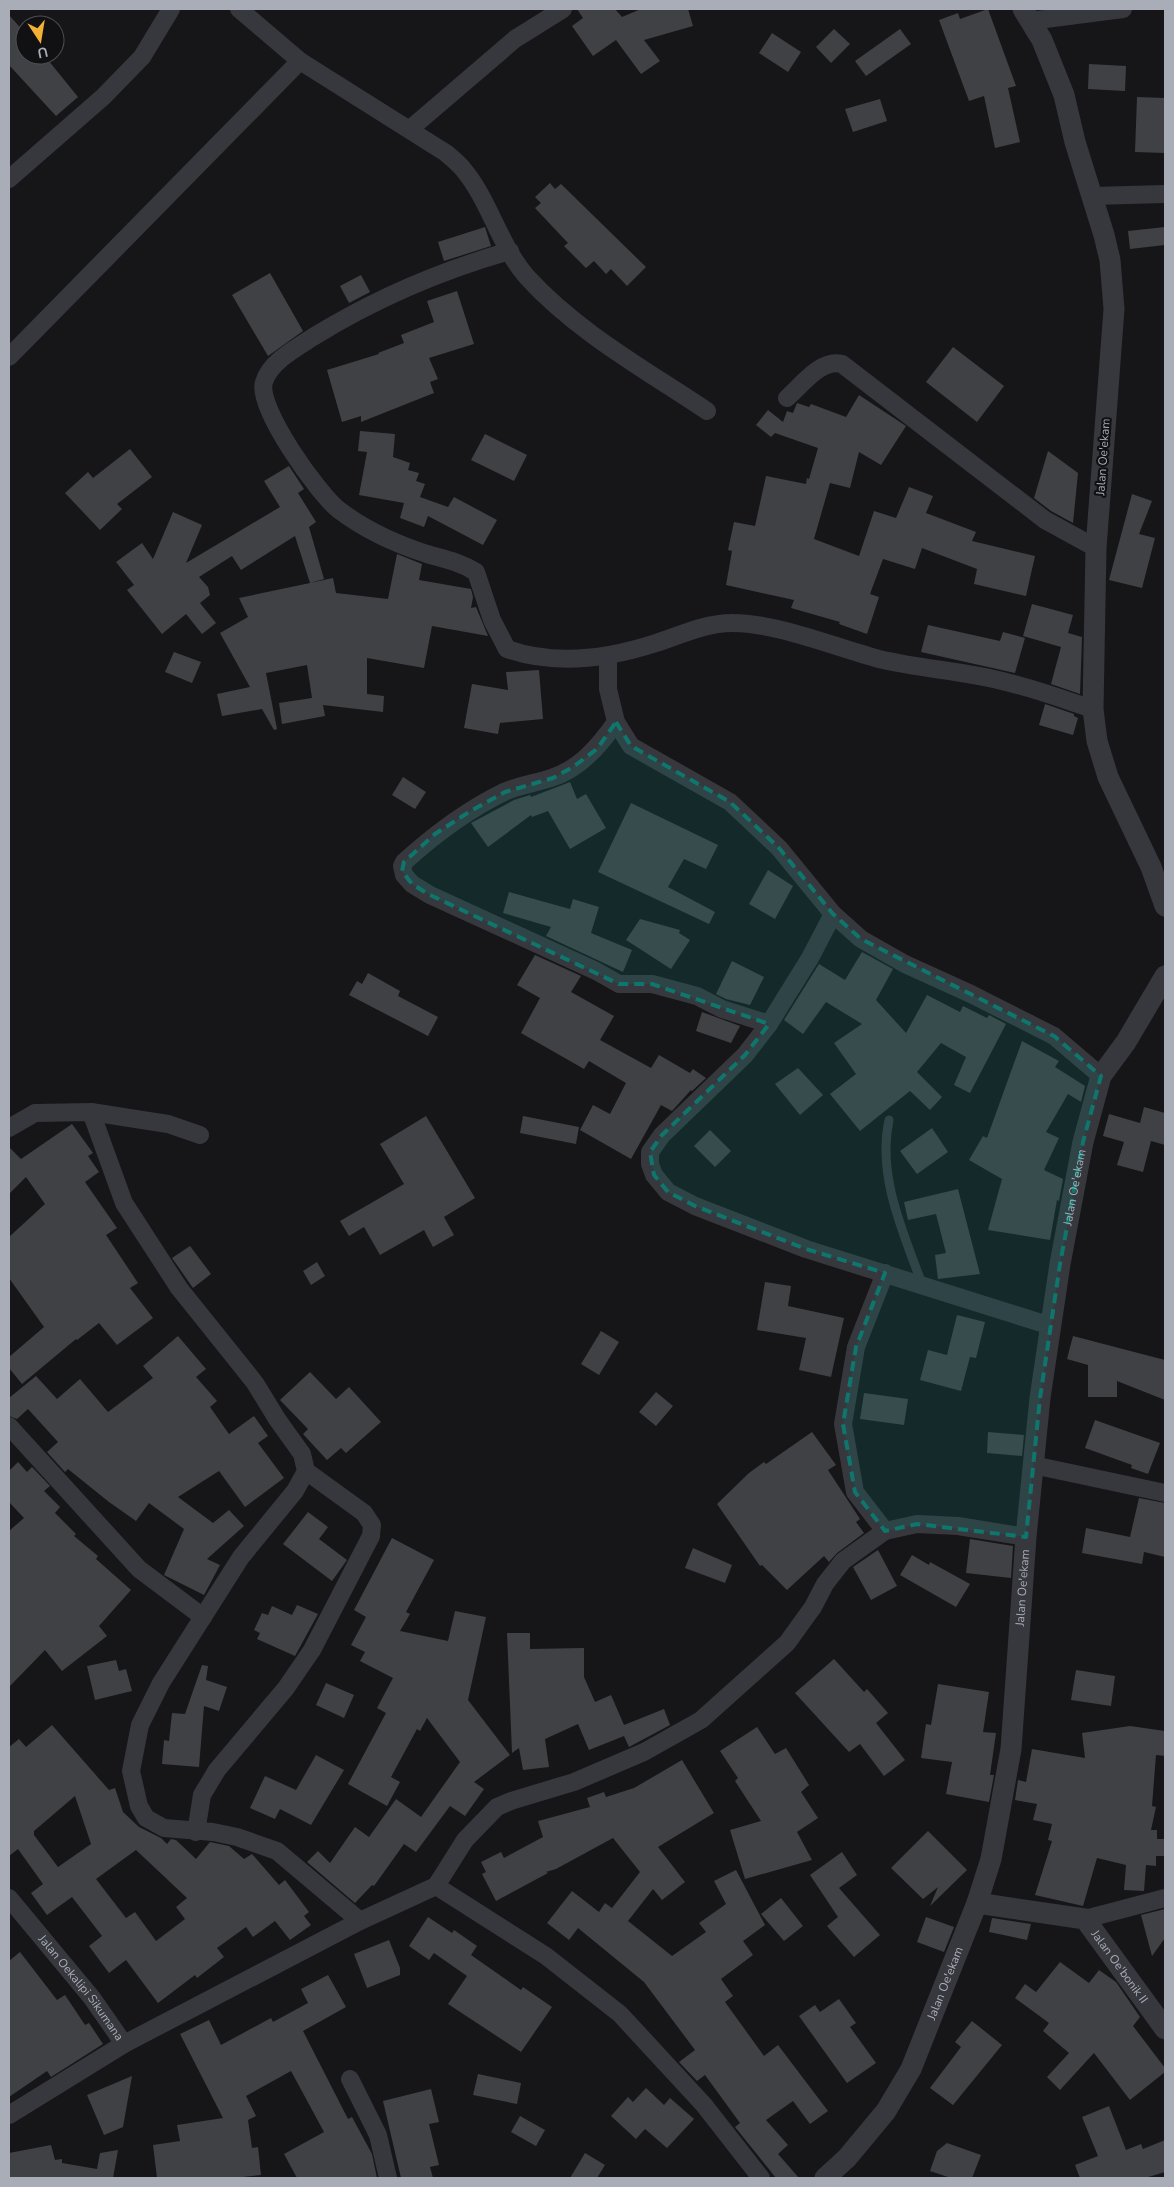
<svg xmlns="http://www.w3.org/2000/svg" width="1174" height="2187" viewBox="0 0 1174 2187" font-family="'Nunito Sans',sans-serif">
  <rect width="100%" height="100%" fill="#161618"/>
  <g fill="#404145" fill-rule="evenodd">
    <polygon points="577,9 615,9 622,17 641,9 688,9 693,26 644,40 660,61 641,74 616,40 593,56 572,26 583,18"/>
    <polygon points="988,9 1016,86 1008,88 1020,142 995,148 984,96 969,101 939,20 958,13 960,19"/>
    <polygon points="9,15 25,33 25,55 44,55 78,97 56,116 9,65"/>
    <polygon points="834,29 850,44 831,63 816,47"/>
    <polygon points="900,29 911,44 866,76 855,61"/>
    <polygon points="772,33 801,52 788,72 759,53"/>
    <polygon points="1089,64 1126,66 1125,91 1088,89"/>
    <polygon points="1137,97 1165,98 1165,153 1135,152"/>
    <polygon points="880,99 887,121 853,132 845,109"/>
    <polygon points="550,183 555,189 561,184 646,267 627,286 611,269 606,274 594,261 586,268 564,246 568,243 535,208 541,203 535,197"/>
    <polygon points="485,227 491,246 444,261 438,242"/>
    <polygon points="1165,227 1165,245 1130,249 1128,231"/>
    <polygon points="270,273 303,331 268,356 232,295"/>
    <polygon points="361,275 370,292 349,303 340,286"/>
    <polygon points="457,291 474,344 429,358 438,379 430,382 434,393 361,422 361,416 342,422 327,370 379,354 378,353 404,343 401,335 434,322 427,301"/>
    <polygon points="953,347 1004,386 977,422 926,382"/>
    <polygon points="859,395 906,426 881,465 859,452 850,488 830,483 814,539 859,556 874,511 896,518 909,487 933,496 926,513 976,532 972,541 1035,556 1026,596 974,584 977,569 922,548 915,569 883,559 870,594 879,597 867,634 839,624 840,622 791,608 794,600 726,585 732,551 728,550 734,522 755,526 766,476 806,484 807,478 809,479 818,448 775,433 771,437 756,425 768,410 783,422 787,411 793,413 797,403 809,407 811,404 846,417"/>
    <polygon points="360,431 395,434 393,457 410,463 408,470 419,473 416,481 425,484 420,497 448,507 454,497 497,520 483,545 428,516 424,527 400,518 404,503 359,495 367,452 358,451"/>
    <polygon points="485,434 527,455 514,481 471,460"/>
    <polygon points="130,449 152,477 117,504 122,509 100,530 65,493 88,472 93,478"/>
    <polygon points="1048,451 1078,473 1073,523 1051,511 1034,498"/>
    <polygon points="289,466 304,489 298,493 316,522 309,527 324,579 310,583 333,578 336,593 388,599 397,554 422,564 419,580 471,589 473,597 471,608 476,607 488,636 432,626 424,668 367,658 367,694 384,696 383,712 323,705 325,716 282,724 279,703 312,698 307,665 266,673 277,729 274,730 262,709 222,716 217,694 250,687 220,633 248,617 239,598 310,583 295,536 241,570 232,556 199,577 208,587 210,595 200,603 216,623 202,634 186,614 162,634 127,590 134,585 116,562 142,543 153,559 173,512 202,525 186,563 280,507 264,481"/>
    <polygon points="1132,494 1152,501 1139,534 1155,538 1142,588 1109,580"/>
    <polygon points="1032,604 1073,615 1068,633 1082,637 1080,694 1051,684 1061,647 1023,636"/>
    <polygon points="928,625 1000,641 1003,632 1025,638 1015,673 921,652"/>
    <polygon points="174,652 201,662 192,683 165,672"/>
    <polygon points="539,670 543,719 500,723 498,734 464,728 472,684 508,690 506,672"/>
    <polygon points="1045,704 1074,714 1074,716 1078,718 1073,735 1039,725"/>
    <polygon points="403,777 426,792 415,809 392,795"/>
    <polygon points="570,782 577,799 586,794 606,828 570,849 548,811 532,817 531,815 488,847 471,823 514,800 530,795 531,797"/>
    <polygon points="631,803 718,845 706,869 684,859 668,887 715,912 709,924 598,872"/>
    <polygon points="768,870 793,886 775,919 749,904"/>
    <polygon points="509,892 570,909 573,899 599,907 591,933 632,950 623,972 546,936 551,927 503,913"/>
    <polygon points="640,919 680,930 679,933 690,940 671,969 626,940"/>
    <polygon points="862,952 893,969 876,1000 906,1033 927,995 960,1012 963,1006 987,1018 989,1015 1006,1024 970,1093 954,1085 966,1057 941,1043 917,1072 942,1097 930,1110 910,1091 860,1131 830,1094 856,1074 834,1043 862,1024 826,1002 803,1034 784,1020 819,964 845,980"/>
    <polygon points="535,955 581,976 571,992 614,1016 600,1040 651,1068 659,1055 690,1073 693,1069 706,1078 692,1091 691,1090 672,1111 661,1105 631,1159 580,1130 593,1105 610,1114 626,1083 589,1061 584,1069 521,1033 540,998 517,985"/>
    <polygon points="732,961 764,977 750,1005 726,999 716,994"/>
    <polygon points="368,973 400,991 398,996 438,1017 428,1036 349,995 357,981 362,984"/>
    <polygon points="702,1012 740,1026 731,1043 696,1031"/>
    <polygon points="1022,1041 1059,1061 1055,1067 1085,1086 1081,1102 1068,1094 1046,1132 1059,1138 1044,1170 1063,1179 1059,1201 1057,1200 1050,1240 988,1230 1002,1179 969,1160 983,1136 987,1138"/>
    <polygon points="798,1068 823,1095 800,1115 775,1084"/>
    <polygon points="1144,1107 1165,1113 1165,1145 1151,1141 1143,1172 1117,1165 1124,1142 1103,1136 1109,1114 1140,1123"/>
    <polygon points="426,1116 475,1198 444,1217 454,1235 433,1247 424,1230 380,1255 364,1227 349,1236 340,1221 404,1184 380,1144"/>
    <polygon points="523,1116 579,1127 576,1144 520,1133"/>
    <polygon points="72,1124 93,1153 88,1156 99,1172 85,1182 117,1228 106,1235 138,1283 130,1288 153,1318 117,1345 99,1323 77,1340 76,1339 22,1384 9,1368 9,1357 44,1327 9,1278 9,1237 45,1204 26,1177 9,1194 9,1147 21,1159"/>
    <polygon points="932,1128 948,1152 917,1174 900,1151"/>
    <polygon points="710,1130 731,1151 715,1167 694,1146"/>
    <polygon points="958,1189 980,1274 938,1279 935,1255 946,1253 936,1214 908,1220 904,1202"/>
    <polygon points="190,1246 211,1274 193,1288 172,1258"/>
    <polygon points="317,1262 325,1276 311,1285 303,1271"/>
    <polygon points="765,1282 791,1286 788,1306 844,1318 831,1377 799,1370 806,1338 757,1330"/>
    <polygon points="957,1315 985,1322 976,1358 970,1357 961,1391 920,1380 928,1350 947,1355"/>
    <polygon points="601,1331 619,1342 599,1375 581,1364"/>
    <polygon points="178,1336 206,1369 196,1377 217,1401 210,1407 229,1434 254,1416 268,1436 258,1443 284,1478 245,1507 219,1471 178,1497 213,1523 229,1510 244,1526 207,1559 220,1565 204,1595 164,1575 184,1529 149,1503 136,1521 109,1502 68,1469 65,1472 47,1452 58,1442 28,1409 17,1419 9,1416 9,1398 36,1376 57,1399 80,1379 108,1412 153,1378 143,1366"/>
    <polygon points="1073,1336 1165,1360 1165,1400 1117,1381 1117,1397 1088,1397 1088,1365 1067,1359"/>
    <polygon points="310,1372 336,1399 349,1387 381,1422 346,1453 341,1448 327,1460 303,1434 308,1429 280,1400"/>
    <polygon points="656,1392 673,1406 656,1426 639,1412"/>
    <polygon points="864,1393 908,1399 904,1425 860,1419"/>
    <polygon points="1095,1420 1160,1443 1148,1474 1131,1468 1132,1465 1085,1448"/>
    <polygon points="812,1432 836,1465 828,1470 860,1519 856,1522 864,1533 837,1553 829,1562 824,1556 787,1590 762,1565 760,1566 717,1504 749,1473 764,1462 766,1464"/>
    <polygon points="988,1432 1024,1435 1022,1456 987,1453"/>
    <polygon points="18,1462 27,1472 32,1467 50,1486 44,1491 60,1507 55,1513 76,1534 74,1536 98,1556 96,1559 131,1590 99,1626 107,1636 62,1671 45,1650 9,1687 9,1531 24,1518 9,1502 9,1471"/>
    <polygon points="1139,1498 1165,1503 1165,1557 1144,1552 1142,1564 1082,1553 1086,1528 1130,1537"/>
    <polygon points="308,1512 328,1527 319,1539 347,1560 332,1581 283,1544"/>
    <polygon points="392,1538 434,1560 406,1612 410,1614 400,1631 448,1641 455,1611 486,1617 468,1700 510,1755 474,1782 484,1789 465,1816 450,1806 416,1852 404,1844 374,1886 372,1885 355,1903 307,1862 318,1851 330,1863 355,1827 369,1837 396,1799 421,1817 460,1762 427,1718 420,1731 417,1729 391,1777 400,1782 387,1806 348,1784 386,1713 377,1708 393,1678 360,1661 365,1652 351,1645 366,1617 354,1610"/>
    <polygon points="970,1539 1013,1546 1011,1578 966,1573"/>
    <polygon points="693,1548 732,1565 725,1583 685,1568"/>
    <polygon points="878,1550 897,1586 871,1600 853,1567"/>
    <polygon points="912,1555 929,1565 930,1562 970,1584 956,1607 900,1575"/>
    <polygon points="297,1605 318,1614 295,1656 257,1639 260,1633 254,1630 262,1613 268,1615 272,1606 292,1615"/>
    <polygon points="507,1633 530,1633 530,1649 584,1648 584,1677 595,1702 611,1695 624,1725 664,1709 670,1725 629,1747 624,1736 589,1750 578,1724 545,1739 549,1767 523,1770 519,1748 512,1753"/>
    <polygon points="834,1659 864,1692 867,1689 888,1713 876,1723 905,1760 884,1776 860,1744 849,1752 795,1693"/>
    <polygon points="116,1660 119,1671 126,1669 132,1691 95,1700 87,1666"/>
    <polygon points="202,1665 208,1666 206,1680 227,1687 219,1711 204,1706 199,1767 162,1764 164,1740 169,1741 172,1713 185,1714"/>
    <polygon points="1076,1670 1115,1676 1111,1706 1071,1700"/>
    <polygon points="326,1683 354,1695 344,1718 316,1705"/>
    <polygon points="938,1684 989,1692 983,1732 996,1733 990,1775 994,1775 989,1802 946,1794 952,1762 921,1758 926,1724 931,1725"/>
    <path d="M52 1725 109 1790 115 1788 123 1812 139 1827 161 1838 167 1844 171 1839 176 1840 196 1859 210 1842 229 1846 244 1859 252 1854 279 1885 285 1880 309 1912 304 1916 311 1925 290 1940 275 1921 253 1937 246 1927 217 1948 224 1957 197 1978 195 1975 158 2003 126 1960 109 1973 89 1946 102 1936 72 1897 47 1915 31 1893 43 1884 18 1849 9 1856V1747L19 1739 26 1747ZM75 1796 91 1844 58 1867 34 1835V1831ZM136 1850 187 1898 176 1907 185 1919 156 1941 135 1912 126 1918 96 1879Z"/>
    <polygon points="1130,1726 1165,1731 1165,1756 1156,1755 1152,1806 1156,1807 1151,1830 1157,1830 1157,1839 1165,1839 1165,1856 1156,1856 1156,1866 1146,1865 1144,1891 1124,1890 1126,1865 1097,1858 1083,1906 1035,1895 1052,1841 1048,1840 1052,1824 1033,1820 1037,1804 1015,1800 1018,1780 1026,1782 1032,1749 1085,1758 1082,1733"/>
    <polygon points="757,1727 775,1754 786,1748 809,1785 801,1792 818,1818 797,1832 812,1860 745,1879 730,1830 761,1821 735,1781 738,1778 720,1751"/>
    <polygon points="316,1755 344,1770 311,1825 280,1809 275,1819 250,1808 265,1776 296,1790"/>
    <polygon points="682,1760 714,1813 658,1847 685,1882 662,1900 653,1889 628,1921 672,1956 706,1932 699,1923 726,1904 714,1881 736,1870 765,1925 743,1941 753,1955 721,1979 733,1996 725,2002 764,2056 778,2045 828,2111 810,2124 793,2101 766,2120 788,2145 778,2154 799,2178 776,2178 735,2127 740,2123 705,2075 697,2081 679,2062 695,2050 644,1982 578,1928 569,1940 547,1923 572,1891 599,1912 605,1903 612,1908 640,1872 613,1838 556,1869 546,1872 548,1873 496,1901 482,1874 486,1872 481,1862 501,1852 504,1858 543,1837 538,1821 590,1807 587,1798 604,1792 606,1797 634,1788"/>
    <polygon points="928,1831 967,1870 930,1906 938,1887 923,1899 891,1868"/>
    <polygon points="842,1852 857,1875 839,1888 880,1935 854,1957 827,1926 838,1917 810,1875"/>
    <polygon points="781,1898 803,1926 784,1941 761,1914"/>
    <polygon points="1165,1909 1165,1938 1152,1956 1141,1915"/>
    <polygon points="428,1917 452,1933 454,1930 477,1946 471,1955 521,1990 523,1987 552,2007 521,2052 448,2004 467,1976 434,1953 429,1960 409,1946"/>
    <polygon points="926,1917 954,1927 944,1952 917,1942"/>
    <polygon points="992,1918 1031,1924 1027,1940 989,1932"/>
    <polygon points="389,1940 400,1968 400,1975 367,1988 354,1954"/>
    <polygon points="20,1952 57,2000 65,1995 85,2025 89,2023 103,2044 51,2077 47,2071 9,2097 9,1961"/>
    <polygon points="1060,1962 1089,1983 1099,1970 1116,1982 1140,2017 1133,2026 1165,2068 1165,2072 1130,2100 1094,2053 1060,2090 1047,2077 1069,2053 1043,2031 1049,2023 1015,1998 1025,1984 1036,1992"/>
    <polygon points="328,1975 346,2007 303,2031 348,2119 352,2117 372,2154 377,2178 297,2178 284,2154 324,2132 291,2071 246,2096 256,2116 248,2120 252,2148 258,2147 261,2175 234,2178 157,2178 153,2145 180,2141 177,2125 223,2118 180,2034 209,2020 221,2045 271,2018 273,2022 308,2003 301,1989"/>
    <polygon points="839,1999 856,2023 850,2027 876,2063 847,2083 799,2016 815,2005 820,2012"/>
    <polygon points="972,2021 1002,2045 953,2105 930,2088 961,2047 955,2042"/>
    <polygon points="478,2074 521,2083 517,2104 473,2095"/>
    <polygon points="132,2076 123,2127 104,2135 87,2095"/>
    <polygon points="646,2088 664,2105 670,2098 694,2119 667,2148 645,2129 636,2139 611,2116 628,2097 633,2102"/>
    <polygon points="431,2089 439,2122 429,2124 439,2165 430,2167 433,2178 401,2178 383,2101"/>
    <polygon points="1109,2106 1126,2150 1141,2144 1143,2149 1165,2140 1165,2172 1145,2178 1080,2178 1075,2165 1098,2156 1082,2117"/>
    <polygon points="520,2116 545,2130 536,2146 511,2132"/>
    <polygon points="947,2143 981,2155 972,2178 951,2178 930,2171 937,2151"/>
    <polygon points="51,2145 55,2160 62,2159 62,2163 97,2169 100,2153 118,2150 113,2178 9,2178 9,2153"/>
    <polygon points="585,2153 605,2165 597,2178 570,2178"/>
  </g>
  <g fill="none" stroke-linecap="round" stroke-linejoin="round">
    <path stroke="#37383d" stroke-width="9" d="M889 1120C877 1176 903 1232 922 1284"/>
    <g stroke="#37383d" stroke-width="18">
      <path d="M239 9 300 61 446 153C452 158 458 163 463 169 490 201 499 245 527 277 577 332 646 370 707 411"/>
      <polyline points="1030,21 1123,9"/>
      <polyline points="410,129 515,39 563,9"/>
      <polyline points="9,179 103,97 142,57 171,9"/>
      <polyline points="1092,196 1165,194"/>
      <path d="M510 251C439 271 375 299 313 337 296 348 270 362 264 382 256 407 319 495 339 510 364 529 396 544 427 554 444 559 460 562 476 572L492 620 507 649C555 666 607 659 656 643 681 635 705 623 732 623 778 623 834 647 879 659 921 669 965 671 1006 682 1036 689 1065 700 1093 709"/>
      <polyline points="9,357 300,61"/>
      <path d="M787 398C801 386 821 358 842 364L1045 520 1096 548"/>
      <polyline points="608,656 608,689 616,722 631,746 730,802 779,848 833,914 861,939 905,964 971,994 1054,1036 1101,1076"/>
      <path d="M616 722C600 745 580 769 551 778 536 783 519 785 504 792 467 810 435 834 404 862L402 866 404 875 412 884 430 895 596 971 619 984H652L697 996 722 1009 769 1024"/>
      <polyline points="833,914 810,958 769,1024 745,1055 662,1135 650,1152 650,1164 654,1175 668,1192 695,1206 806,1249 1051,1326"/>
      <polyline points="91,1112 124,1203 179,1288 255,1383 277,1419 302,1454 306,1471 295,1491 241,1557 161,1683 140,1725 131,1771 139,1806 146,1818 164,1828 213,1832 237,1837 277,1851 360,1921"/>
      <polyline points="9,1128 35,1113 91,1112 168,1124 200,1135"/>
      <polyline points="885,1273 856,1347 843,1424 855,1492 885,1531"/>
      <polyline points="9,1426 139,1569 203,1617"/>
      <polyline points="1033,1465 1165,1493"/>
      <polyline points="196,1832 202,1795 217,1770 286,1688 312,1650 371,1536 372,1525 364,1513 306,1471"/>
      <polyline points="436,1886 546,1956 620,2014 704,2105 761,2178"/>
      <path id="s1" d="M9 1898 92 1998 124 2044 9 2115"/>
      <polyline points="1085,1919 1165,1898"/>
      <polyline points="124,2044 360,1921 436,1886 465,1840 497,1807 511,1801 574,1782 644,1752 701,1720 787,1643 813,1607 825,1584 843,1561 885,1531 917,1524 958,1526 1026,1537"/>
      <polyline points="350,2079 378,2135 388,2178"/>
    </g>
    <g stroke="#37383d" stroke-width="21">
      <polyline points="1023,9 1042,40 1064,95 1075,142 1104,235 1110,260 1114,309 1096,548 1093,709 1097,741 1108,777 1151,867 1165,906"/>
      <path id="s2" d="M977 1903 1085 1919 1165 2029"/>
      <path id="s3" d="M825 2178 847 2158 886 2111 911 2069 977 1903 991 1859 1011 1749 1026 1537 1040 1398 1060 1264 1083 1142 1101 1076 1126 1042 1165 976"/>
    </g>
  </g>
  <path fill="#0f766e" fill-opacity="0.2" stroke="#0f766e" stroke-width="4" stroke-dasharray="10 6" stroke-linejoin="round" d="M616 722 631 746 730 802 779 848 833 914 861 939 1054 1036 1101 1076 1083 1142 1060 1264 1040 1398 1026 1537 917 1524 885 1531 855 1492 843 1424 856 1347 885 1273 806 1249 695 1206 668 1192 654 1175 650 1152 662 1135 745 1055 769 1024 652 984H619L430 895 412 884 402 871 404 862 435 834 469 812 505 792 553 778 573 767 597 749Z"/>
  <g text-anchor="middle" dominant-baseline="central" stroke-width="4.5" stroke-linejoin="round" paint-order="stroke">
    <g font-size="12" fill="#a8adb8" stroke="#111113">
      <text transform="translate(1103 457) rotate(-86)">Jalan Oe'ekam</text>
      <text stroke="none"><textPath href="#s3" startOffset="1042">Jalan Oe'ekam</textPath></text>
      <text stroke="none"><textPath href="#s3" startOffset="638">Jalan Oe'ekam</textPath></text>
      <text stroke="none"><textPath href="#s2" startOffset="168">Jalan Oe'bonik II</textPath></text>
      <text stroke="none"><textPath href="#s3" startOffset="232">Jalan Oe'ekam</textPath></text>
      <text stroke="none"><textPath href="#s1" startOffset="115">Jalan Oekalipi Sikumana</textPath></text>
    </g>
  </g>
  <rect width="1174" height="2187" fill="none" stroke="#a8adb8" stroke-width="20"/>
  <g transform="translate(40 40) rotate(168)"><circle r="24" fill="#111113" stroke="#4d4f55"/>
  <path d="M0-4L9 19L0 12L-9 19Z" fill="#f2b134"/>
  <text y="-8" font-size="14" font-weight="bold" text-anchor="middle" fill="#a8adb8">U</text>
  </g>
</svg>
